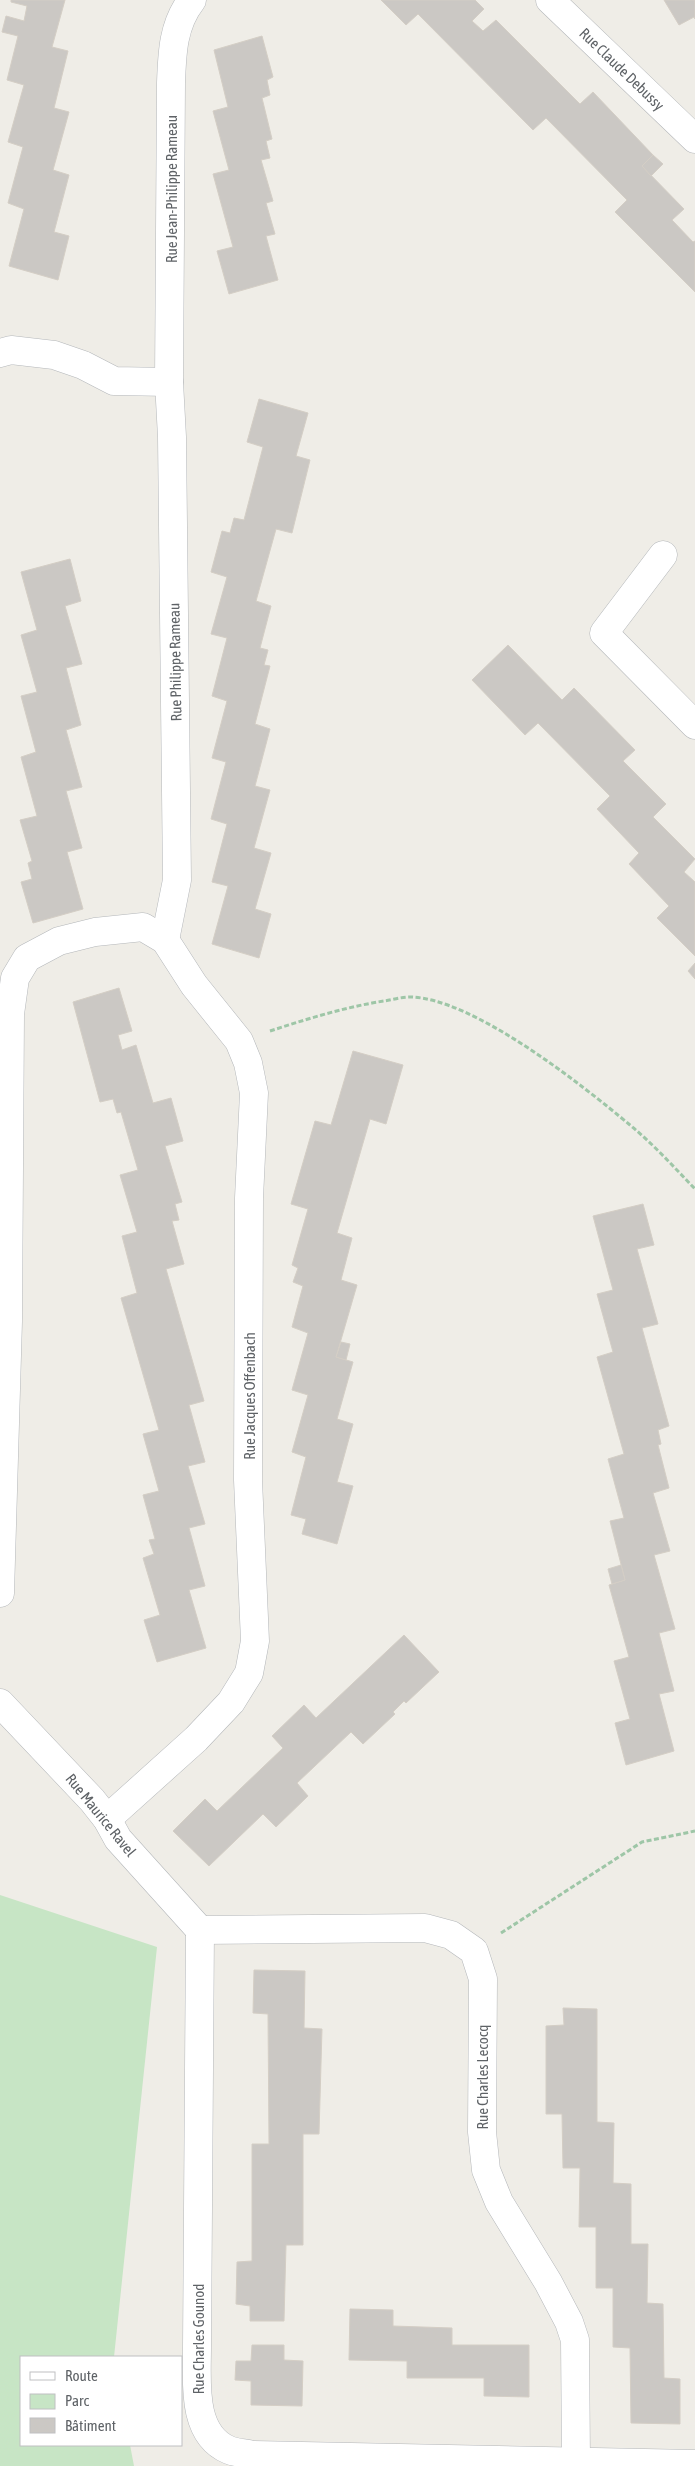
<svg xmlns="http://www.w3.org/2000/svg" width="695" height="2466" viewBox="0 0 695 2466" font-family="'Asap Condensed',sans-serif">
  <rect width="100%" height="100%" fill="#efede7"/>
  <polygon fill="#c7e5c5" points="0,1895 157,1947 114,2357 21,2357 21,2445 130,2445 134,2466 0,2466"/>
  <g fill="#cbc8c4" stroke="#d4cec5">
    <polygon points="11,0 65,0 52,47 68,51 54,108 69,112 53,170 69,175 54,232 69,236 58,280 9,266 24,209 8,203 23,147 8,142 24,85 7,80 18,36 2,32 6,16 24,21 27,6 11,2"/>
    <polygon points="381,0 475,0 484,9 472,21 483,31 496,20 580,104 593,92 653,155 642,166 684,209 672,220 693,242 695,241 695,292 615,212 627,200 546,118 533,130 418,14 406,25"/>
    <polygon points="664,0 695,0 695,19 694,17 679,25"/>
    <polygon points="262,36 273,77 267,80 270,95 262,98 272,139 266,141 270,158 261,160 273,201 266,203 275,234 266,236 278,280 229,294 217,251 233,247 213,174 229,170 213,111 228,107 214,50"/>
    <polygon points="653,155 663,164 651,176 642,166"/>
    <polygon points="259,399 308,413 296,456 310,460 292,533 276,529 256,601 271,606 260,648 268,650 264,665 270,666 255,724 270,729 255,786 270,790 254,848 271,853 255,909 271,914 259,958 212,944 228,886 212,882 227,824 211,819 226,762 212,758 227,701 212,696 227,638 211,634 227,577 211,572 222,531 230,533 234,518 244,520 263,447 247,442"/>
    <polygon points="70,559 81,601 65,606 82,664 66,668 81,725 66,730 82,787 66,791 82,848 67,852 83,909 33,923 21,882 32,879 28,863 32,861 20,820 37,816 21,757 36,752 21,696 37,692 21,635 37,630 21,572"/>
    <polygon points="508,645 562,700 574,688 635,750 623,761 666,804 653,817 695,859 684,872 695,882 695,956 657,918 669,906 629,864 639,853 597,809 610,796 538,723 525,735 472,680"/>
    <polygon points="695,963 695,979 688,971"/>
    <polygon points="119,988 132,1031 118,1035 122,1050 136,1045 153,1103 171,1098 183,1141 165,1146 182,1202 175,1204 179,1220 172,1221 184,1264 166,1269 204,1401 189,1405 205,1462 188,1466 205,1524 189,1528 205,1586 189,1590 206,1648 157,1662 144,1620 160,1615 143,1558 154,1554 149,1540 155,1539 143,1495 159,1491 143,1434 159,1430 121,1298 137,1293 122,1236 137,1232 120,1175 138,1170 121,1112 117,1113 113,1099 100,1102 73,1002"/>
    <polygon points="353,1051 403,1065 386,1124 370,1119 337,1233 352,1238 341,1280 357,1285 336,1357 353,1362 337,1419 353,1424 337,1482 353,1486 337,1544 302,1534 306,1519 291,1515 306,1457 292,1452 308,1395 292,1390 308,1333 292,1327 303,1286 293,1282 298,1268 292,1265 308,1209 291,1204 315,1121 331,1125"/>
    <polygon points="643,1204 654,1245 637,1249 658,1324 642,1328 669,1426 658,1430 661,1444 658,1445 669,1488 653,1493 670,1551 654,1555 675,1629 659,1633 674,1691 659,1694 674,1751 626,1765 615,1723 630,1719 614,1661 629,1657 609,1585 625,1580 610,1521 624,1518 608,1459 624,1454 597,1357 613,1352 597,1294 613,1290 593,1216"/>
    <polygon points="341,1342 350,1344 346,1360 336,1357"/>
    <polygon points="621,1565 625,1580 612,1584 608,1569"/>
    <polygon points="404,1635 439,1672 406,1703 404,1701 393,1712 395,1714 363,1744 351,1732 297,1783 308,1796 276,1827 263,1814 209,1866 173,1831 205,1799 217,1811 283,1748 272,1736 304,1705 316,1718"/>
    <polygon points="254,1970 305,1971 304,2028 322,2029 319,2134 303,2134 303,2245 286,2245 284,2321 250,2321 250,2306 236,2304 237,2262 252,2261 252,2144 269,2144 268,2014 253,2013"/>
    <polygon points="563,2008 597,2009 597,2122 614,2123 613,2183 631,2184 631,2244 648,2244 647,2303 663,2304 664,2378 680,2379 680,2424 631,2423 630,2348 613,2347 613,2288 596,2288 596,2227 579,2227 580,2168 563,2168 562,2114 546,2114 546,2026 564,2025"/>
    <polygon points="350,2309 393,2310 393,2326 452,2328 452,2345 529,2345 529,2397 484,2396 484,2378 407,2378 407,2361 349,2360"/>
    <polygon points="252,2345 284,2345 284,2360 303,2361 302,2406 251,2405 251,2381 235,2380 236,2361 251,2361"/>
  </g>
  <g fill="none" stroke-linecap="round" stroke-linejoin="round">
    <g stroke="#b4b7ba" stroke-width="29">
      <g id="minor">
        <polyline points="550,0 695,139"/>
        <polyline points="0,353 11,350 54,355 83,365 114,381 169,382"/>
        <polyline points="663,555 604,633 695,725"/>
        <path d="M165 940 177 880 172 437 169 382 171 83C172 53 173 24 192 0"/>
        <polyline points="0,1593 8,1321 10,1014 15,978 27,958 59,941 95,932 143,927 165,940 194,985 239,1041 248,1063 254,1093 249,1198 248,1480 255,1641 249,1673 231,1702 196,1739 107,1819"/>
        <polyline points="0,1703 92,1800 107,1819 118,1839 200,1930"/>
        <path d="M200 1930 197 2348C197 2381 191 2434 229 2450 236 2453 245 2453 252 2455L695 2464"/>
        <polyline points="200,1930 425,1928 451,1935 474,1951 483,1979 482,2132 486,2170 499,2202 548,2282 569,2322 575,2340 576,2461"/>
      </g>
    </g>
    <g stroke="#9ec6a7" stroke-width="3" stroke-dasharray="5 2.5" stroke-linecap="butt">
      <path d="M270 1031C307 1019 345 1007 384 1001 392 1000 401 997 410 997 473 998 582 1085 630 1125 653 1144 674 1167 695 1189"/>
      <polyline points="501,1933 642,1842 695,1831"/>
    </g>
    <use href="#minor" stroke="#fff" stroke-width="28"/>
  </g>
  <g text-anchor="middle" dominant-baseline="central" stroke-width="4" stroke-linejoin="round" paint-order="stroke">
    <g font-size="15" fill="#5e6266" stroke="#fff">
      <text transform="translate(622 69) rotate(44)">Rue Claude Debussy</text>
      <text transform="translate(171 189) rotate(-90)">Rue Jean-Philippe Rameau</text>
      <text transform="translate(175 662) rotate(-91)">Rue Philippe Rameau</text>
      <text transform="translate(249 1396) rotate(-90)">Rue Jacques Offenbach</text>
      <text transform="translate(101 1815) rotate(51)">Rue Maurice Ravel</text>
      <text transform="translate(482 2077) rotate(-90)">Rue Charles Lecocq</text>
      <text transform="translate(198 2339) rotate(-90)">Rue Charles Gounod</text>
    </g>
  </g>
  <rect x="20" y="2356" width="162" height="90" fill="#ffffff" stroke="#bfc0c2"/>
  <rect x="30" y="2372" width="25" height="8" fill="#ffffff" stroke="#bfc0c2"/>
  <text x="65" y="2381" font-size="15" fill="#5e6266">Route</text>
  <rect x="30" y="2394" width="25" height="15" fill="#c7e5c5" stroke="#bfc0c2"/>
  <text x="65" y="2406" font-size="15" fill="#5e6266">Parc</text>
  <rect x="30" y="2418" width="25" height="15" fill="#cbc8c4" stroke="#bfc0c2"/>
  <text x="65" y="2431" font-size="15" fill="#5e6266">Bâtiment</text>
</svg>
